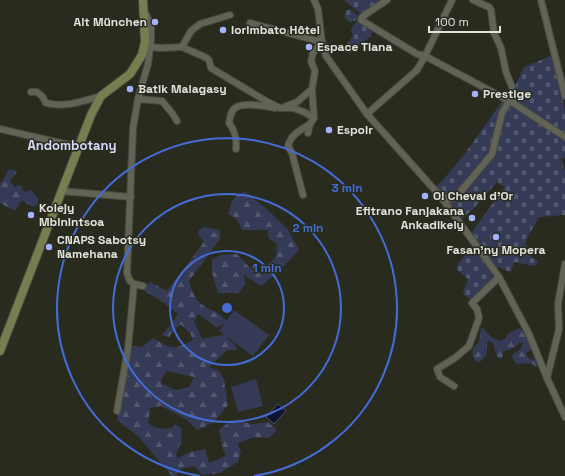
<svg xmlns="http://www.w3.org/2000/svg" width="565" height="476" viewBox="0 0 565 476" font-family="'Space Grotesk',sans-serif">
  <defs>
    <pattern id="forest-firs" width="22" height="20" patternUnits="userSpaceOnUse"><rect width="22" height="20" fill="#353b56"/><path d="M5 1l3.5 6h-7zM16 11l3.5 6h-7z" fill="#52576e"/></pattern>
    <pattern id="cemetery-stones" width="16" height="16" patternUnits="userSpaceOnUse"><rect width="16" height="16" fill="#353b56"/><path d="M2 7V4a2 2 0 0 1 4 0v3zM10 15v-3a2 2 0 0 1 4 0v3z" fill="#52576e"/></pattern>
  </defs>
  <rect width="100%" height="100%" fill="#292b1f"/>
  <g fill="url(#forest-firs)" fill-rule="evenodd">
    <polygon points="9,169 14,170 17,172 10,180 12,184 15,187 20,185 22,187 22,190 26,192 30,190 33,191 34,195 39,199 37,205 32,207 24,201 20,202 15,211 0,203 0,183 2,182"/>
    <polygon points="244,191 267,209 288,230 299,250 280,270 261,286 244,275 245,284 239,293 218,293 212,273 212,259 221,255 237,254 250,268 260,273 276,257 277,244 268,238 268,230 242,230 236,218 228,214 232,200"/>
    <path d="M204 227 220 230V239L189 281C192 291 195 300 204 306 215 313 217 310 227 321L217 328 198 314 194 321 202 339 224 335 237 347 236 350H227L209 367 219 371 224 380 228 405 213 423 197 430 186 419 161 406 150 408 148 423C156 429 161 429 171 428L175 424 182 429 181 442 176 454 177 458 191 452 205 449 209 463 226 456 223 449 219 430 229 422 237 420 251 424 268 422 277 430 269 438 254 437 237 444 241 451 238 462 220 473 202 475 194 466 181 469 176 476H172L139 437 117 420 130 346 142 347 153 338C173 349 172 351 193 340L190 333 180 324 169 337 162 335 172 323 178 314 160 300 141 289 150 282 167 291 204 242 198 234 199 230ZM167 371 194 377 189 387 176 390 162 384 161 380Z"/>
    <path d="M481 328H483L491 337 499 341 505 339 509 333 520 328 534 346 532 349 526 353 527 357 536 361 537 366 536 367 531 363 517 364 513 359 512 356 521 348 523 343H519L514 348 503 351V356L501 359 497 357 493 343 489 340 487 344V354L480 362H476C470 354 472 348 479 342Z"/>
  </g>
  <g fill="url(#cemetery-stones)">
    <polygon points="344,0 384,0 362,15"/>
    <polygon points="350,9 358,16 355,21 349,22 344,16 347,10"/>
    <path d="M358 22 371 28 372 32 370 37 360 44 353 52 346 53C343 46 351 41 353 35L351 31C352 27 354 23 358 22Z"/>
    <polygon points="553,55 565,111 565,158 561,159 565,171 565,215 539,217 526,240 527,254 538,261 535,266 514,262 511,272 495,266 471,233 505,187 497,182 475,207 462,219 435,187 443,180 464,155 500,104 513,91 524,67"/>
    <path d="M473 246 486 263 494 278 473 300 465 296 463 292 468 279 456 269C459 260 467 254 473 246Z"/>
  </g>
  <g fill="#353b56">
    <polygon points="234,310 269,335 253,356 219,331"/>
    <polygon points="256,379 263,406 238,412 231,387"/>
  </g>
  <polygon fill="#0f1332" stroke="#4e5164" points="278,404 286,411 274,424 266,417"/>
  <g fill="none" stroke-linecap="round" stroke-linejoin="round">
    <g stroke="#48493f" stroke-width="8">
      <g id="minor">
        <polyline points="314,0 318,9 322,42 326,56 367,114 441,197 499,277 529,334 547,378 565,417"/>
        <polyline points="387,0 362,17 361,20 417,54 425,56 513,103 565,137"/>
        <polyline points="473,0 489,7 491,10 494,33 501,48 506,72 512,87 513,103"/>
        <polyline points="541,0 565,96"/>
        <polyline points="250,23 322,42 313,53 311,61 315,71 312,89 314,118 310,124 308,133"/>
        <polyline points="150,47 160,48 182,47 191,31 200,24 230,15"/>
        <polyline points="182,47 207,58 209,60 211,68 266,101 280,108 293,108 304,112 314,118"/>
        <path d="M31 92H37L42 96 46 103C65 108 83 101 101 96"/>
        <polyline points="138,99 162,101 172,113 177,121"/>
        <polyline points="284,107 297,102 312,89"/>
        <polyline points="367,114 417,70 425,56 452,0"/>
        <polyline points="0,129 78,147"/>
        <path d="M236 149C237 138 235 131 229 123 230 117 231 111 235 108 243 102 266 106 275 108"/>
        <polyline points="61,191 131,197"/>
        <path d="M303 195 292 153 288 146C291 134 301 130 310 124"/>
        <polyline points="441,197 450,199 457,196 492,154 502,113 509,101"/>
        <polyline points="143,286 134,284 130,281 127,273 133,128 138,99 148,64 151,40 151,26 146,14"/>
        <polyline points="547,378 559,329 558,304 565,264"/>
        <polyline points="454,386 440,377 437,369 455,358 469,346 479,318 477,309 472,303 499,277"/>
        <polyline points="117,411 128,349 134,284"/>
      </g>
    </g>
    <g stroke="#48493f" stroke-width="10">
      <polyline id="major" points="0,351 91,115 101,96 130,74 142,55 145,42 143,0"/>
    </g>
    <use href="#minor" stroke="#606355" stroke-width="6"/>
    <use href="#major" stroke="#777d4e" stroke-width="8"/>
  </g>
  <g fill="none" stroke="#446cd8" stroke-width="2">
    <circle cx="227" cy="308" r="57"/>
    <circle cx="227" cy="308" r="114"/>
    <path d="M200 476A170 170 0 1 1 254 476"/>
  </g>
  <g fill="#a2b2fd" stroke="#292b1f" stroke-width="1.5">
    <circle cx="155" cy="22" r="4"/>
    <circle cx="223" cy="30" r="4"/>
    <circle cx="309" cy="47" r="4"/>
    <circle cx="130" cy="89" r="4"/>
    <circle cx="475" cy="94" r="4"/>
    <circle cx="329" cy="130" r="4"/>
    <circle cx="425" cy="196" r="4"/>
    <circle cx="31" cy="215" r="4"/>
    <circle cx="472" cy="218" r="4"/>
    <circle cx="496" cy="237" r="4"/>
    <circle cx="49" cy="247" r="4"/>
  </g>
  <g text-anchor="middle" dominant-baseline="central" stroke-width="3" stroke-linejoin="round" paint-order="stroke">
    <g font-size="12" font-weight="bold" fill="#e1e2da" stroke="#292b1f" text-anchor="start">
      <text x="147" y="22" text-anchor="end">Alt München</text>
      <text x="231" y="30">Iorimbato Hôtel</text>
      <text x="317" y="47">Espace Tiana</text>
      <text x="138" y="89">Batik Malagasy</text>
      <text x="483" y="94">Prestige</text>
      <text x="337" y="130">Espoir</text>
      <text x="433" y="196">O! Cheval d'Or</text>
      <text x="39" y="208">Kolejy<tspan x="39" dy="14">Mbinintsoa</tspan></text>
      <text x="464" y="211" text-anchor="end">Efitrano Fanjakana<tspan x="464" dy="14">Ankadikely</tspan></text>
      <text x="57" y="240">CNAPS Sabotsy<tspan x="57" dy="14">Namehana</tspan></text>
      <text x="496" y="250" text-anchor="middle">Fasan'ny Mopera</text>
    </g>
    <g font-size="13" font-weight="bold" fill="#d4dbf8" stroke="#292b1f">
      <text x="72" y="145">Andombotany</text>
    </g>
  </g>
  <circle cx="227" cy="308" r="6" fill="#446cd8" stroke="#292b1f" stroke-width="2"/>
  <g font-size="12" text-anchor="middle" font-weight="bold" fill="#446cd8" stroke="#292b1f" stroke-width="3" stroke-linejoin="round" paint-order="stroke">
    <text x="347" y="192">3 min</text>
    <text x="308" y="232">2 min</text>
    <text x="267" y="272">1 min</text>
  </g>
  <path d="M429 26v6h71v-6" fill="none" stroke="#e1e2da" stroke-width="2"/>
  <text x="435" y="26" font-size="12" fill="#e1e2da" stroke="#292b1f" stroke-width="3" paint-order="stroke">100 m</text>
</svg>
